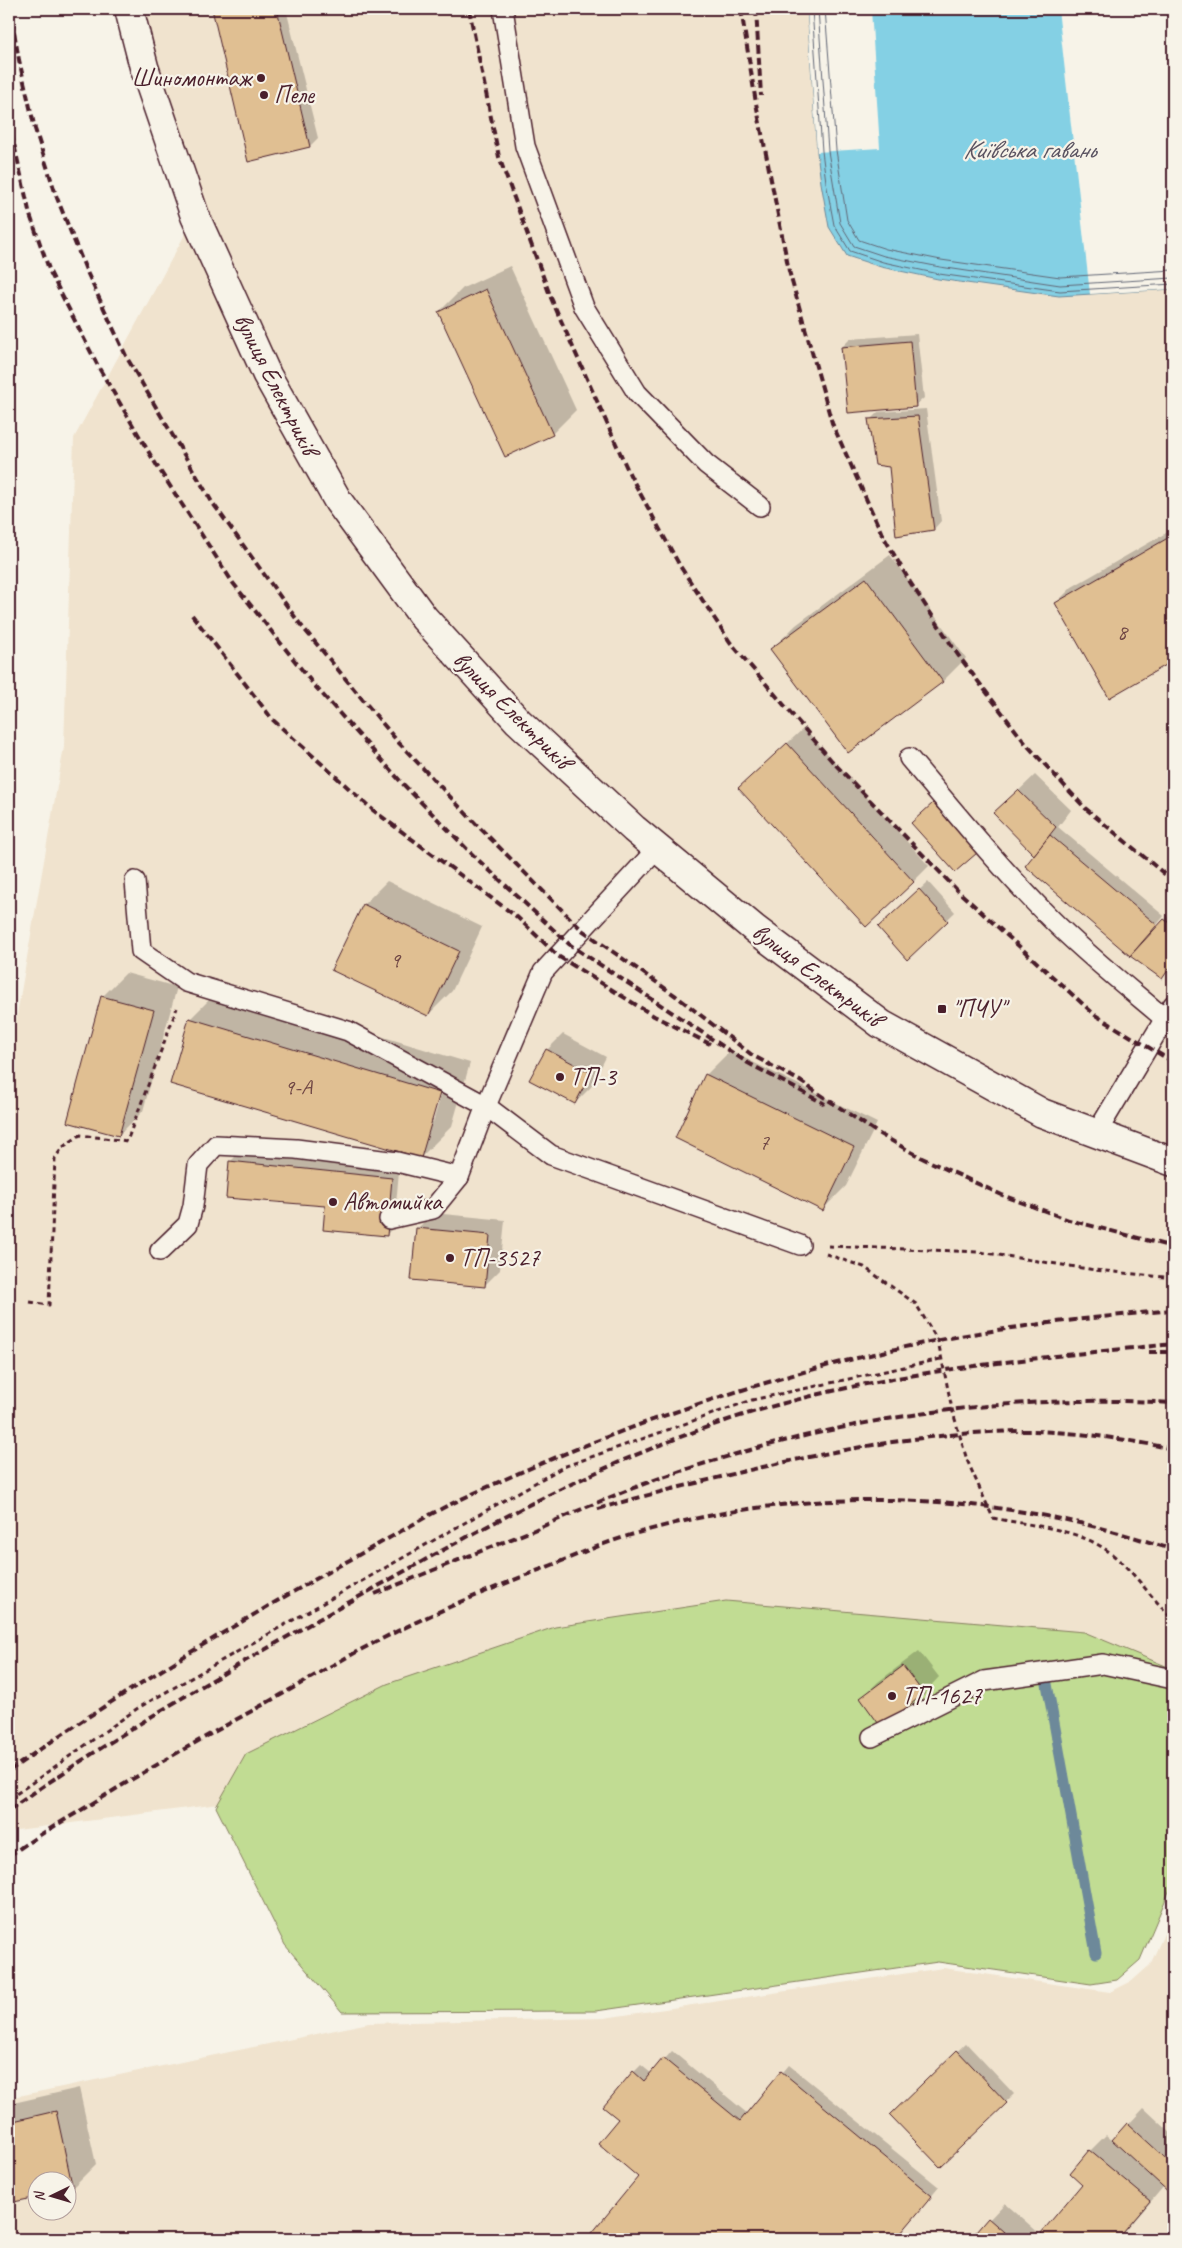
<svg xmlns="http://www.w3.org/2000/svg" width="1182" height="2248" viewBox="0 0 1182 2248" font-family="Caveat,sans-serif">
  <rect width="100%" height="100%" fill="#f7f3e8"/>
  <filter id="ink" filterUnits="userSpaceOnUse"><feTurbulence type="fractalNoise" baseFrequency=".02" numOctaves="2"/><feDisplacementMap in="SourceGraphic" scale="10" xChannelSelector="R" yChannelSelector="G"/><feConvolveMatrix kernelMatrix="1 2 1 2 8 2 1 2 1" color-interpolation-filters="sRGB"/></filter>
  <g filter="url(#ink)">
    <g fill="#f0e3ce" fill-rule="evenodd">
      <polygon points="129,9 807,9 817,152 847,256 881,267 938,279 994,285 1173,289 1173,1681 9,1831 9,1060 64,747 74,438 195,216"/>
      <path d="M1173 1914V2239H9V2098L369 2023 604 2018 943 1968 1110 1992 1132 1981 1150 1965ZM38 2180H68V2210H38Z"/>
    </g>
    <polygon fill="#c1dc93" stroke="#867e5f" points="726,1601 1084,1632 1173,1669 1173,1882 1140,1960 1117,1980 1091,1984 938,1962 596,2011 342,2012 285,1945 216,1807 246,1754 387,1684 555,1627"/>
    <polygon fill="#84d0e4" stroke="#6d899a" points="807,9 1173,9 1173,289 1059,296 938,279 881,267 847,256 829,227 821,183 817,152"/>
    <g fill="#f7f3e8">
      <polygon points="807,9 871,9 880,148 817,152"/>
      <polygon points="1058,9 1173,9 1173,289 1090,294"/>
    </g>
    <g fill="#0003" fill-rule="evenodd">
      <polygon points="213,9 286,9 318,138 310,146 249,160"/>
      <polygon points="510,266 576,410 553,433 505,455 439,312 463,288"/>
      <polygon points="917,334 924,398 916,405 842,347 850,339"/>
      <polygon points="926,409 941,521 934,529 890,465 870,420 878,412"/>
      <polygon points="1173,529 1173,659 1109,696 1056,603 1072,587"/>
      <polygon points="890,555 966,658 943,681 848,752 772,649 796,625"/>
      <polygon points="804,728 929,866 913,882 756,772"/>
      <polygon points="1035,775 1071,810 1058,827 1164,916 1146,938 1147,939 1173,911 1173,966 1162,978 1131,955 1026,866 1036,855 1011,798"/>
      <polygon points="942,796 984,844 955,871 920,815"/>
      <polygon points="387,881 482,927 452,991 428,1015 364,904"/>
      <polygon points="928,882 955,912 907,959 888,919"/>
      <polygon points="126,973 177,987 143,1111 119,1135 102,997"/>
      <path d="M221 988 470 1063 452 1126 421 1157 190 1019ZM441 1087 443 1088 433 1122H431Z"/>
      <polygon points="563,1034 606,1057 591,1087 575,1103 547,1050"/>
      <polygon points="730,1051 877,1123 846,1186 823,1209 706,1075"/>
      <polygon points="238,1154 399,1171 394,1227 386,1235 327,1205 230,1162"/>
      <polygon points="433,1213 505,1220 500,1270 484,1286 417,1229"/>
      <polygon points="919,1651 939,1677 923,1694 862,1698 878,1682"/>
      <polygon points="966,2043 1014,2094 940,2166 891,2115"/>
      <polygon points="672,2051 748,2114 789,2065 939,2187 896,2239 589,2239 640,2177 620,2119 634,2072 641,2065 652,2074"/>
      <polygon points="79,2088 96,2164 72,2188 68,2189 68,2180 38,2180 38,2196 9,2202 9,2104"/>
      <polygon points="1144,2108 1173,2135 1173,2195 1164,2186 1119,2239 971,2239 1005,2203 1041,2235 1084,2184 1090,2151 1106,2135 1113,2141"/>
    </g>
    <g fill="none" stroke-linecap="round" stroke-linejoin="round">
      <g stroke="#616675" stroke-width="1">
        <polyline points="812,9 822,151 826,182 834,225 850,251 883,262 939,274 1060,291 1173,284"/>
        <polyline points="818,9 828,151 840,223 854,246 884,256 940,267 1060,285 1173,278"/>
        <polyline points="825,9 836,150 847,220 859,240 886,249 941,260 1060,277 1173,270"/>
      </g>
      <polyline stroke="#6d899a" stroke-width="11" points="1047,1684 1096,1953"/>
    </g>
    <g fill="#e0bf92" stroke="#4a1f2b">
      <polygon points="212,9 277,9 310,147 248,162"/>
      <polygon points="486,289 553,435 505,457 438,312"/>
      <polygon points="910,341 916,407 848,413 841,347"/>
      <polygon points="918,416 934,530 896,536 889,467 875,465 868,419"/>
      <polygon points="1173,535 1173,661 1109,698 1055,603"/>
      <polygon points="866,578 943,682 848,753 770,649"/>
      <polygon points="787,743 914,882 866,927 738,788"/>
      <polygon points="1018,790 1056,827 1034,855 993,813"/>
      <polygon points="933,803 977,853 955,872 911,823"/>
      <polygon points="1050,835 1157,925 1130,956 1025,866"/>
      <polygon points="919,889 948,921 907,960 878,927"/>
      <polygon points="363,904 459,951 428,1016 331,970"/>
      <polygon points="1164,919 1173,926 1173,963 1162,979 1130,956"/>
      <polygon points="101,996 154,1010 119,1136 67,1122"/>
      <polygon points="189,1018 440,1093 421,1158 170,1084"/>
      <polygon points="546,1049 591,1073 575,1104 529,1080"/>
      <polygon points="705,1074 854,1147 823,1211 675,1138"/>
      <polygon points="229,1161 392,1178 387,1236 323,1230 325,1206 226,1198"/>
      <polygon points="416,1228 490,1235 485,1287 411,1280"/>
      <polygon points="903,1666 924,1694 881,1727 860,1698"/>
      <polygon points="957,2050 1007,2103 940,2167 890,2115"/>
      <polygon points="663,2058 740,2121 781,2071 932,2196 896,2239 587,2239 638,2177 598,2143 618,2119 603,2107 633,2071 644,2081"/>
      <polygon points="56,2111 73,2189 68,2190 68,2180 38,2180 38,2197 9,2203 9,2122"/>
      <polygon points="1127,2123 1173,2165 1173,2196 1112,2140"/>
      <polygon points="1089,2150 1150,2201 1118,2239 1048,2239 1041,2233 1082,2184 1070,2173"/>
      <polygon points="988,2218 1012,2239 970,2239"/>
    </g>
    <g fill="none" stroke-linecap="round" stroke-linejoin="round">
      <g stroke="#4a1f2b" stroke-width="22">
        <g id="lane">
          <polyline points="503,9 525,146 584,307 637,393 706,464 760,506"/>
          <path d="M909 758C955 812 1000 868 1050 918 1086 954 1126 986 1165 1019"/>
          <polyline points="135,881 141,951 186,982 348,1031 486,1106 551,1155 800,1245"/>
          <polyline points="1096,1134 1173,1005"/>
          <polyline points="389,1219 433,1209 459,1177 486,1106 543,972 657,849"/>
          <polyline points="160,1251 188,1224 193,1206 198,1165 216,1145 296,1149 397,1162 459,1177"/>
          <polyline points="872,1737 984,1681 1103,1664 1173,1679"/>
        </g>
      </g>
      <g stroke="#4a1f2b" stroke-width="31">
        <polyline id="secondary" points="129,9 144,67 195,216 267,375 338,501 424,618 518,721 634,829 756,930 881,1024 1042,1113 1173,1162"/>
      </g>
      <g stroke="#4a1f2b" stroke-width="3" stroke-dasharray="5 4" stroke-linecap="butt">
        <polyline points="828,1246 980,1252 1095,1270 1173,1278"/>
        <path d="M826 1254 864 1267 916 1304 938 1341 952 1409 967 1460 993 1518C1032 1526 1081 1528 1113 1555 1135 1573 1152 1599 1173 1619"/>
        <polyline points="30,1302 49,1305 55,1158 63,1147 80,1135 127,1141 177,1008"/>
        <polyline points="9,1799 138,1708 563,1467 752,1400 941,1359"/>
      </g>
      <use href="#lane" stroke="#f7f3e8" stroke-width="19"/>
      <use href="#secondary" stroke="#f7f3e8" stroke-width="28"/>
      <g stroke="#4a1f2b" stroke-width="4" stroke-dasharray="8 4" stroke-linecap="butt">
        <polyline points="10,9 19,60 35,129 57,198 86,270 127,358 212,502 300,624 398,742 476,824 582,930 676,996 752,1055 800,1081 876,1132 922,1158 1002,1195 1069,1220 1173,1247"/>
        <polyline points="469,9 499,157 551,298 630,475 680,566 730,642 832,761 959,892 1095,1015 1173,1062"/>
        <polyline points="741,9 756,103 789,271 832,423 882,534 910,582 958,655 1026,744 1085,808 1173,881"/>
        <polyline points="756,9 761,96"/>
        <polyline points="9,122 30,215 50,272 99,368 157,466 233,583 314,685 403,784 475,857 569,944 748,1063 825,1104"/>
        <polyline points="192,615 273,720 374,811 517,917 558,956 654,1016 710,1044"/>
        <polyline points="1149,1352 1173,1352"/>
        <path d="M598 1509C645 1495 693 1484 741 1472 836 1450 932 1431 1030 1431 1077 1432 1127 1439 1173 1449"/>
        <path d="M375 1594C428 1572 481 1551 534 1530 582 1509 631 1487 681 1471 842 1418 1003 1393 1173 1403"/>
        <path d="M9 1771C125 1689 248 1616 373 1547 399 1533 424 1517 451 1504 598 1434 755 1379 914 1345 999 1327 1087 1318 1173 1310"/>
        <path d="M9 1810C122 1730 243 1661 364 1594 492 1522 621 1451 763 1409 897 1370 1035 1358 1173 1344"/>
        <path d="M9 1856C32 1839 58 1824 83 1809 148 1769 213 1732 279 1696 307 1680 334 1664 362 1649 423 1617 487 1590 552 1565 579 1554 606 1542 634 1534 808 1483 1002 1490 1173 1550"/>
      </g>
    </g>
  </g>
  <g fill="#4a1f2b" stroke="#f7f3e8" stroke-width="2">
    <circle cx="261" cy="78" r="5"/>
    <circle cx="264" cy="95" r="5"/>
    <rect x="937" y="1004" width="10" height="10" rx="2.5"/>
    <circle cx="560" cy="1077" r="5"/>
    <circle cx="333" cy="1202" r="5"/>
    <circle cx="450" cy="1258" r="5"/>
    <circle cx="892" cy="1696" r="5"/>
  </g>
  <g text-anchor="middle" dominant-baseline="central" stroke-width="4.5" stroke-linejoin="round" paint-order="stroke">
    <g font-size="22" fill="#704745">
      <text x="1122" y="632">8</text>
      <text x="395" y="960">9</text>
      <text x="298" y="1087">9-А</text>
      <text x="764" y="1142">7</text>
    </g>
    <g font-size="25" fill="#4a1f2b" stroke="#f7f3e8" text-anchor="start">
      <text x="251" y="78" text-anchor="end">Шиномонтаж</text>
      <text x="274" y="95">Пеле</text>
      <text x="952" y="1009">"ПЧУ"</text>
      <text x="570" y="1077">ТП-3</text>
      <text x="343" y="1202">Автомийка</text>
      <text x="460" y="1258">ТП-3527</text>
      <text x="902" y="1696">ТП-1627</text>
    </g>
    <g font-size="25" fill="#4a1f2b" stroke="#f7f3e8">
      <text transform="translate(276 384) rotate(63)">вулиця Електриків</text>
      <text transform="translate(512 710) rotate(45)">вулиця Електриків</text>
      <text transform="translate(817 975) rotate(37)">вулиця Електриків</text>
    </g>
    <g font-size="26" font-style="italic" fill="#5b5462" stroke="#f7f3e8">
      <text x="1029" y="149">Київська гавань</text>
    </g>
  </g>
  <rect width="1182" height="2248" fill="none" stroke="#f7f3e8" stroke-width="30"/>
  <rect x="15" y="15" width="1152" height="2218" fill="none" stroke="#4a1f2b" stroke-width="2" filter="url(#ink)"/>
  <g transform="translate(52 2196) rotate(265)"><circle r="24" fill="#f7f3e8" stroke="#b29e9c"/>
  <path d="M0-4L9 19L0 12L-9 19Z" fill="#4a1f2b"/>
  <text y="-8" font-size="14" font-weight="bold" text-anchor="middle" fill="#4a1f2b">N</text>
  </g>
</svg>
